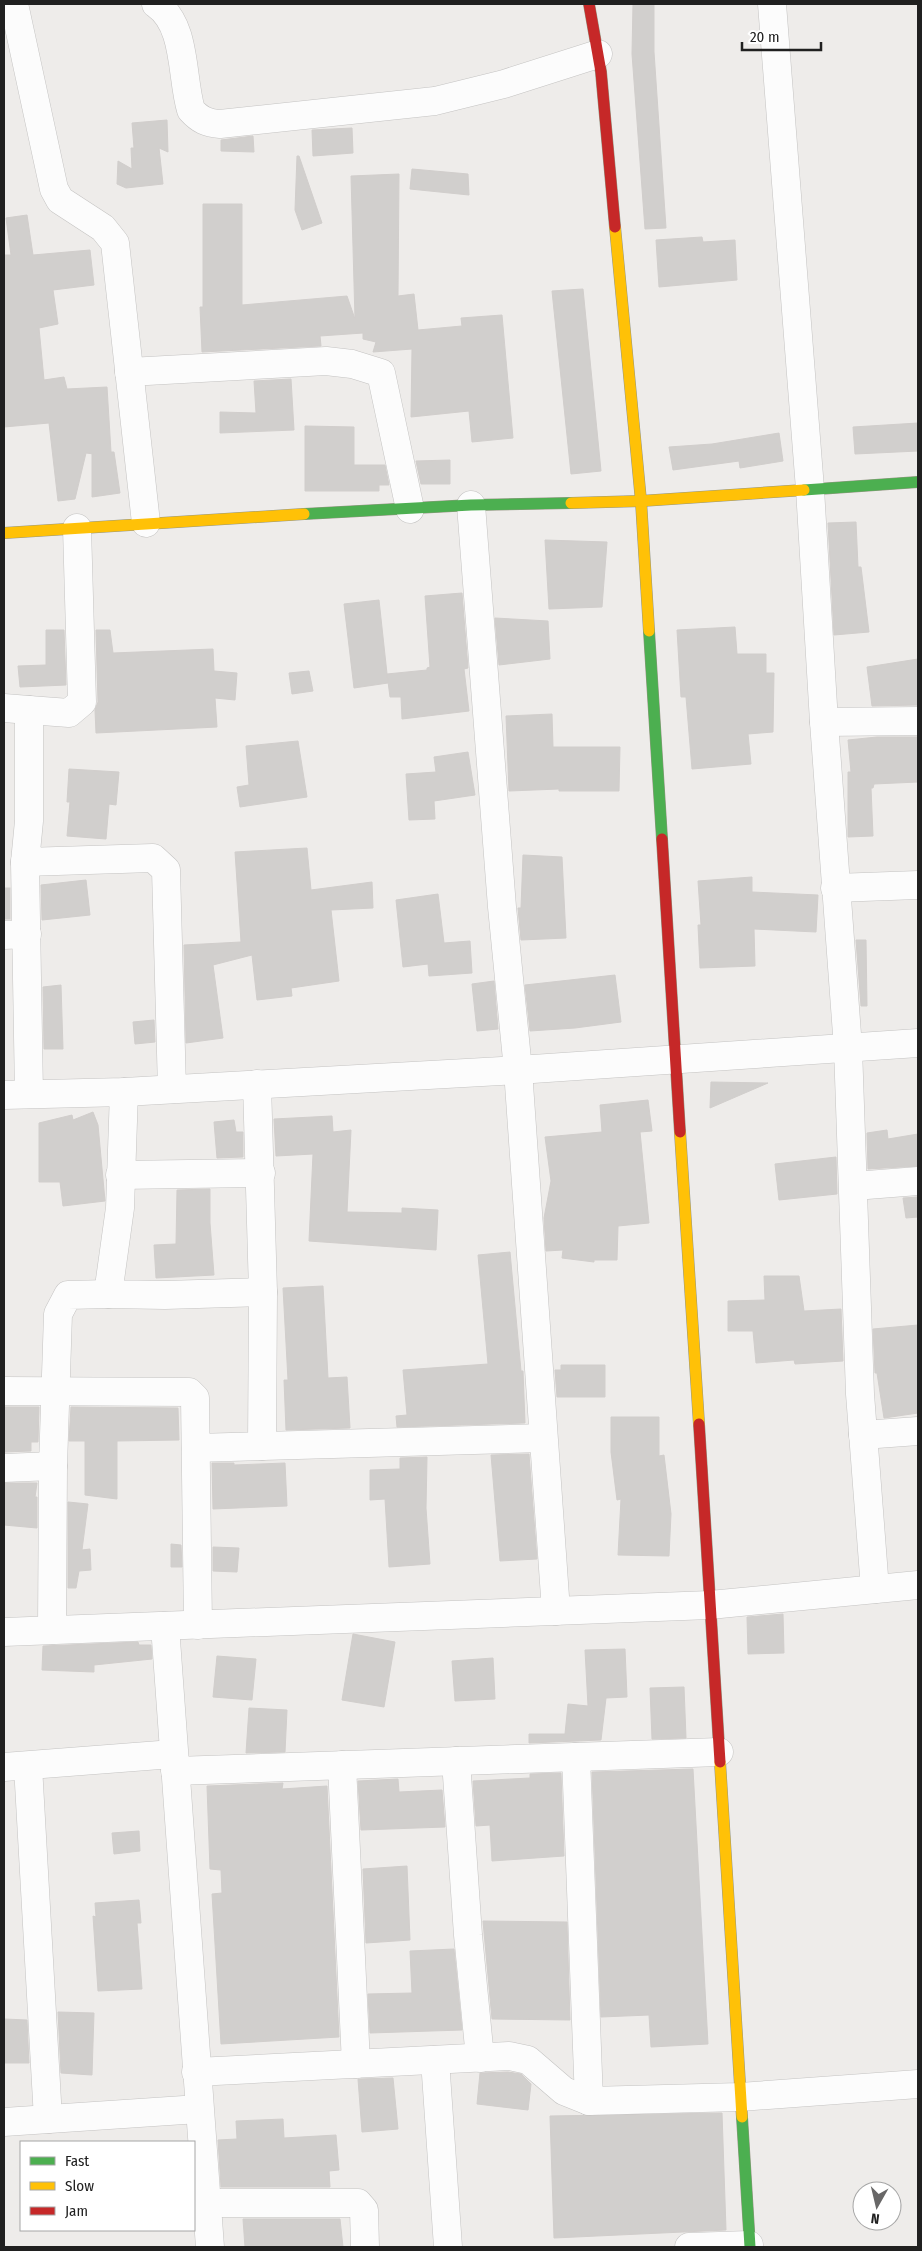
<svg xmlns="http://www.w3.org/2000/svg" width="922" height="2251" viewBox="0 0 922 2251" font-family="'Fira Sans Condensed',sans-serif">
  <rect width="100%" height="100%" fill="#eeecea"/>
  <g fill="#d1cfcd" stroke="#d1cecc">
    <polygon points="633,4 654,4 654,52 666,228 645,229 632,54"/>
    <polygon points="167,120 168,152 159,148 163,184 126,188 117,184 118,161 132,169 131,148 134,148 132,123"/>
    <polygon points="352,128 353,153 313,156 312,130"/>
    <polygon points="253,136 254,152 221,151 221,140"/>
    <polygon points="297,156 299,156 322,223 302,230 295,210"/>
    <polygon points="412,169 468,174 469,195 410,189"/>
    <polygon points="399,174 398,296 414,294 418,330 462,326 461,318 502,315 513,438 472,442 469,411 411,417 412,349 373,352 376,342 363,339 363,333 320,336 321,346 202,352 200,307 203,307 203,204 242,204 242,305 347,296 355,319 351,176"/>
    <polygon points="27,215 33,255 90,250 94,285 53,290 58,324 39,328 44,380 64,377 67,389 107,387 111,452 114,452 120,493 92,497 92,454 94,454 86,453 75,499 58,501 49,423 4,427 4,255 11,255 6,218"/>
    <polygon points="702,237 703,242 735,240 737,280 659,287 656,240"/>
    <polygon points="583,289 601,471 571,474 552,291"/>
    <polygon points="291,379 294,430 220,433 220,412 256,413 254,381"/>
    <polygon points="918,423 918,451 855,454 853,427"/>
    <polygon points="305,426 354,427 354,465 385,465 389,485 379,485 379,491 305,491"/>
    <polygon points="779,433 783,461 740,468 739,461 673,470 669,447 712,444"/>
    <polygon points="450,460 450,484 421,484 416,461"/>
    <polygon points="856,522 858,567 861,567 869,632 834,635 828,523"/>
    <polygon points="545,540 607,542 602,607 549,609"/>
    <polygon points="462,593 468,668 464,669 469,711 402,719 401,697 390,697 387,674 427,670 427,668 430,667 425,596"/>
    <polygon points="379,600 388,683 354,688 344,604"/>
    <polygon points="495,618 548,621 550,659 499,665"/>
    <polygon points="735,627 737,654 766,654 766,673 774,673 773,732 748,734 751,764 692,769 686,697 681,697 677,630"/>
    <polygon points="46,630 64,630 66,685 20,687 18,666 46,665"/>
    <polygon points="96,630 110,630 113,653 213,649 214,671 237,673 235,700 215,698 217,727 96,733 95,710 98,702"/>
    <polygon points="918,659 918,705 872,706 867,667"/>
    <polygon points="309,671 313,691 292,694 289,673"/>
    <polygon points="552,714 553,747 620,747 619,791 559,791 559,789 509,791 506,716"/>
    <polygon points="877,737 918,737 918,782 874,784 873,788 871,788 873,836 848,837 848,772 851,772 848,740"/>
    <polygon points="298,741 307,797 240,807 237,787 249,785 246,746"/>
    <polygon points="468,752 475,795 434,801 435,819 409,820 406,774 436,772 434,757"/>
    <polygon points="69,769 119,772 116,805 109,804 106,839 67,836 70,802 67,802"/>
    <polygon points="307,848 311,890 372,882 373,908 331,910 339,981 291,988 292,996 257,1000 252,955 213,965 223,1038 186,1043 184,945 241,942 235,852"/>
    <polygon points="523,855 562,857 566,938 521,940 518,908 521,908"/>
    <polygon points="752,877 752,892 818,895 816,932 754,929 755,966 700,968 698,925 701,925 698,881"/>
    <polygon points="86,880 90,915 42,920 41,885"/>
    <rect x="4" y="888" width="6" height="31"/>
    <polygon points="438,894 444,943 470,941 472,973 429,976 428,964 403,967 396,900"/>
    <polygon points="856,940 866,940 867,1006 861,1006"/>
    <polygon points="615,975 621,1022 575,1028 530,1031 525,985"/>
    <polygon points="494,981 498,1029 477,1031 472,984"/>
    <polygon points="61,985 63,1049 44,1049 43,987"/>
    <polygon points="154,1020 155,1042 135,1044 133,1022"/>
    <polygon points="711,1082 768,1083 710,1108"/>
    <polygon points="648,1100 652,1131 640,1132 649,1223 618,1226 617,1260 594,1260 594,1262 562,1258 563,1250 546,1251 544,1218 551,1181 545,1137 602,1132 600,1105"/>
    <polygon points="93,1112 98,1125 105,1201 63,1206 60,1182 39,1182 39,1123 72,1115 73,1120"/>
    <polygon points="332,1116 333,1132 351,1130 347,1212 402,1213 402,1208 438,1210 436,1250 309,1241 313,1154 276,1156 274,1119"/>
    <polygon points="234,1120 236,1132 243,1132 243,1157 217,1158 214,1122"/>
    <polygon points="887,1130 888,1139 918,1134 918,1166 868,1169 867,1133"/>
    <polygon points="836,1157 837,1194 779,1200 775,1164"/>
    <polygon points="210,1189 210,1223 214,1275 156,1278 154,1245 176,1244 177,1190"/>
    <polygon points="918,1197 918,1217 906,1218 903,1198"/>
    <polygon points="510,1252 521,1371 523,1371 525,1423 397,1427 396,1416 407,1415 403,1370 488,1364 478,1255"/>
    <polygon points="764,1276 799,1276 804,1311 841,1309 843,1361 795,1364 794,1360 756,1363 753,1331 728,1331 728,1301 765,1300"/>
    <polygon points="323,1286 328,1378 347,1377 350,1428 286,1430 284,1380 288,1380 283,1288"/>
    <polygon points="918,1325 918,1413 884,1418 877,1373 875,1373 873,1329"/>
    <polygon points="561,1365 605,1365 605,1397 557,1397 555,1370 561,1370"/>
    <polygon points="4,1407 39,1407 38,1442 31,1442 31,1451 4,1452"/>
    <polygon points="71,1407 178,1408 179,1440 117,1441 117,1499 85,1495 85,1441 69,1441"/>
    <polygon points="611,1417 659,1417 659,1456 664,1455 671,1514 669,1556 618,1555 621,1499 617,1500 611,1452"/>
    <polygon points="529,1454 537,1559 500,1561 491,1455"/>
    <polygon points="427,1457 426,1508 430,1564 389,1567 385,1499 370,1500 370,1470 400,1469 400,1458"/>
    <polygon points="212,1463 234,1463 234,1465 285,1463 287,1506 213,1509"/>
    <polygon points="4,1483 37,1483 35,1497 37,1497 37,1528 4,1525"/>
    <polygon points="68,1502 88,1504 82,1550 90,1549 91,1570 79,1571 76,1588 68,1588"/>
    <polygon points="171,1544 181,1545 182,1567 171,1567"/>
    <polygon points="213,1547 239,1548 237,1572 213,1571"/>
    <polygon points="783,1614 784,1653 748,1654 747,1617"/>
    <polygon points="353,1634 395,1642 384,1707 342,1700"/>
    <polygon points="138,1642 139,1645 151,1645 152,1659 94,1665 94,1672 42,1670 43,1646"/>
    <polygon points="625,1649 627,1697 606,1698 601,1740 529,1743 529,1734 565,1734 568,1704 588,1706 585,1650"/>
    <polygon points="217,1656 256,1659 252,1700 213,1697"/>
    <polygon points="493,1658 495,1699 455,1701 452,1661"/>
    <polygon points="684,1687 686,1738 652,1739 650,1688"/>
    <polygon points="249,1708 287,1710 285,1752 246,1753"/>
    <polygon points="693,1769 708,2044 651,2047 649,2015 601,2017 592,1772"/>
    <polygon points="561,1773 564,1856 492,1861 490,1825 476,1826 473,1781 530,1778 530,1774"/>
    <polygon points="398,1779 399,1792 442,1790 445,1827 361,1830 358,1781"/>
    <polygon points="283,1783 282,1789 327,1786 339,2037 221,2044 212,1894 222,1893 221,1870 210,1869 207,1786"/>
    <polygon points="139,1831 140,1851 114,1854 112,1833"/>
    <polygon points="407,1866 410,1940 366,1943 363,1869"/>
    <polygon points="139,1900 141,1923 137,1923 142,1989 98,1991 93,1916 96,1917 95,1903"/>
    <polygon points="483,1921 567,1922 570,2020 492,2019"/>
    <polygon points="454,1949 462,2030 370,2033 368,1994 412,1993 410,1951"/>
    <polygon points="58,2012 94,2013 92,2075 61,2073"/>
    <polygon points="4,2019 27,2020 29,2063 5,2063"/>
    <polygon points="508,2072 521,2074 531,2084 528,2110 477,2104 480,2073"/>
    <polygon points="393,2078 398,2129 362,2132 358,2079"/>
    <polygon points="722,2113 726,2230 554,2238 550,2116"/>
    <polygon points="283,2119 284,2138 336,2135 339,2170 329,2171 330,2187 221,2187 218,2140 237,2139 236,2121"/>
    <polygon points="243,2219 340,2219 343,2247 245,2247"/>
  </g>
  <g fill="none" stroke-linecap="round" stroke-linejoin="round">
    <g stroke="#c4c3c2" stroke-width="29">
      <g id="street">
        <polyline points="14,4 54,189 60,200 103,228 115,243 146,523"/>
        <path d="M156 4C187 25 181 77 191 110 200 120 207 123 220 124L435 101 504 84 598 54"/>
        <polyline points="772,4 810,489 824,722 848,1048 860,1394 875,1589"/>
        <polyline points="129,372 326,361 352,364 381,373 410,509"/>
        <polyline points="471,505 502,907 518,1070 556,1611"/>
        <polyline points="77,528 82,702 69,713 29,710 29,821 25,862 153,858 166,870 172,1089"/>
        <polyline points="4,708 29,710"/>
        <polyline points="824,722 918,721"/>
        <polyline points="25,862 29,1094"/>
        <polyline points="835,888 918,885"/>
        <polyline points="4,935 27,934"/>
        <polyline points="257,1084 263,1292 262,1446"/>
        <polyline points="124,1092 120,1208 108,1294 165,1295 263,1292"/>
        <polyline points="4,1095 124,1092 518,1070 918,1043"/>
        <polyline points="120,1175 261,1173"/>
        <polyline points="854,1186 918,1181"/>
        <polyline points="4,1391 189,1392 195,1398 198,1625"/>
        <polyline points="863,1435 918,1431"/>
        <polyline points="196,1448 543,1438"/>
        <polyline points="4,1468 53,1466"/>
        <polyline points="165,1626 210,2247"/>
        <polyline points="52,1630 53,1466 58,1314 68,1295 108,1294"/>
        <polyline points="4,1632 710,1605 918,1585"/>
        <polyline points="576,1757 589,2101"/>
        <polyline points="456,1761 468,1935 480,2058"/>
        <polyline points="342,1765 356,2064"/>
        <polyline points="28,1766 48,2119"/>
        <polyline points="4,1767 173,1754"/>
        <polyline points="175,1771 719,1752"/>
        <polyline points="435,2060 448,2247"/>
        <polyline points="196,2072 509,2056 528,2060 564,2091 589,2101 740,2097 918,2084"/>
        <polyline points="4,2122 199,2109"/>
        <polyline points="207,2203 358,2203 364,2210 365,2247"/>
        <polyline points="689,2247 749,2245"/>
      </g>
    </g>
    <g stroke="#949683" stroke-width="12">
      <g id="fast">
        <polyline points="804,490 918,482"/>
        <polyline points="304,514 471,505 571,503"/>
        <polyline points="649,631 662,839"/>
        <polyline points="742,2117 750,2247"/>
      </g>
    </g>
    <g stroke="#949683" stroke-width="12">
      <g id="slow">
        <polyline points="615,227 641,501 649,631"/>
        <polyline points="571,503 641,501 804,490"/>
        <polyline points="4,533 304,514"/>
        <polyline points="680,1132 699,1424"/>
        <polyline points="720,1762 742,2117"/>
      </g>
    </g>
    <g stroke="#949683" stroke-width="12">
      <g id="jam">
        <polyline points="589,4 601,72 615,227"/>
        <polyline points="662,839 680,1132"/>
        <polyline points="699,1424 720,1762"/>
      </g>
    </g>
    <use href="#street" stroke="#fcfcfc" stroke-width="28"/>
    <use href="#fast" stroke="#4caf50" stroke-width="11"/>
    <use href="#slow" stroke="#ffc107" stroke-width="11"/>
    <use href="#jam" stroke="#c62828" stroke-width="11"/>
  </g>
  <rect width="922" height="2251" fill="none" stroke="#202020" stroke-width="10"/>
  <rect x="20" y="2141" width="175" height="90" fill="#ffffff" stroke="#a6a6a6"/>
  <rect x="30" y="2157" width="25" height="8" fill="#4caf50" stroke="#a6a6a6"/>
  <text x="65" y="2166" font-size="15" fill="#202020">Fast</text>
  <rect x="30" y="2182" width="25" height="8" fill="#ffc107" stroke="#a6a6a6"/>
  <text x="65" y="2191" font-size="15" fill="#202020">Slow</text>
  <rect x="30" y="2207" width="25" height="8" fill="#c62828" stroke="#a6a6a6"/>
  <text x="65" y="2216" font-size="15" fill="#202020">Jam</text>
  <g transform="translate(877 2206) rotate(188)"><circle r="24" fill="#ffffff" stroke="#a6a6a6"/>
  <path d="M0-4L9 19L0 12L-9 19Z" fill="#686767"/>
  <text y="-8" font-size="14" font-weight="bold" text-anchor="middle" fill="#202020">N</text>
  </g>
  <path d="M742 42v8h79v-8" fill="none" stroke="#202020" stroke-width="2.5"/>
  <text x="750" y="42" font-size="15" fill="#202020" stroke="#ffffff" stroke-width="4" paint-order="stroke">20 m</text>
</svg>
